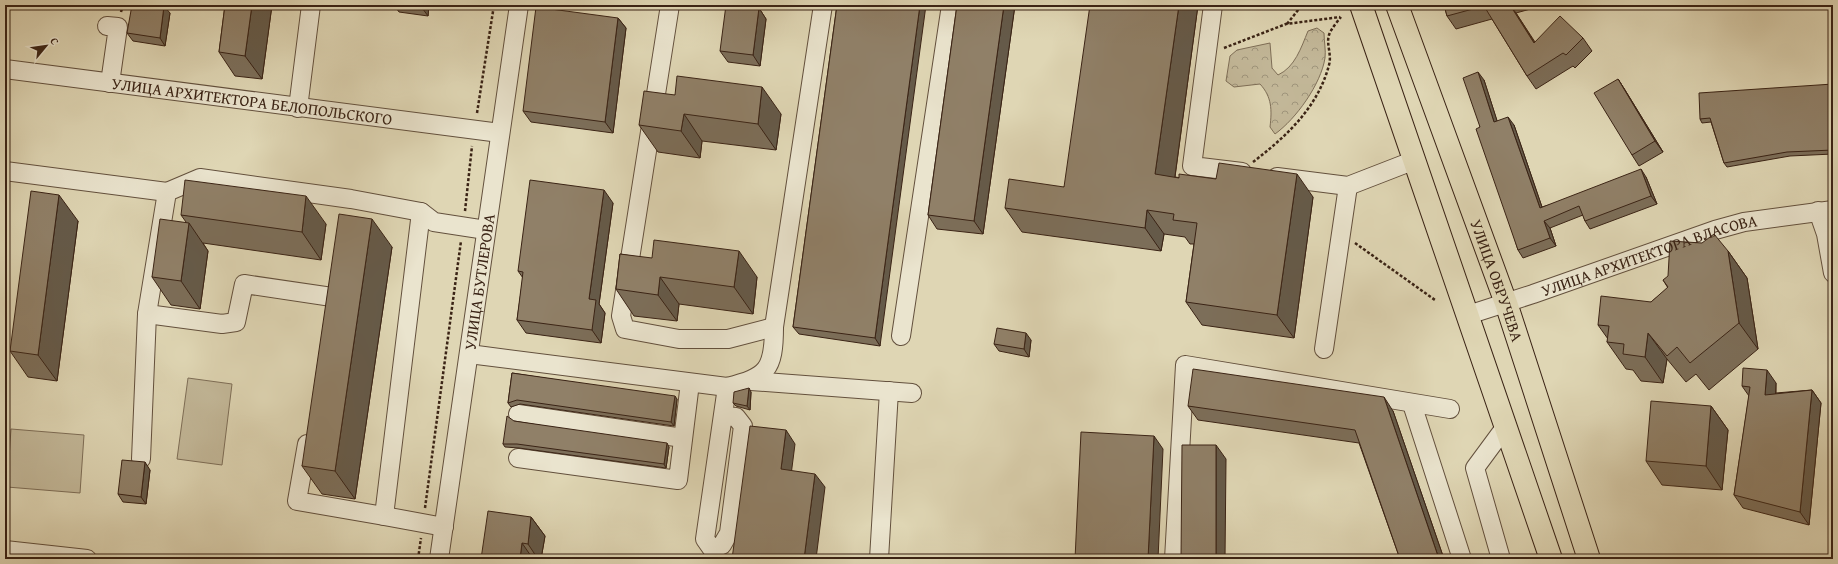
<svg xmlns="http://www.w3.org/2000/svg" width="1838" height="564" viewBox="0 0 1838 564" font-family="'Gentium Book Plus',serif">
  <defs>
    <pattern id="forest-crowns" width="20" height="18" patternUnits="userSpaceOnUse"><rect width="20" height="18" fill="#c3b899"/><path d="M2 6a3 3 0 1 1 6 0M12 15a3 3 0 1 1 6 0" fill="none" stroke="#9f957c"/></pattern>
  </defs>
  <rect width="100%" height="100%" fill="#dfd6b4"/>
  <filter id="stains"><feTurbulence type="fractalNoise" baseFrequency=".005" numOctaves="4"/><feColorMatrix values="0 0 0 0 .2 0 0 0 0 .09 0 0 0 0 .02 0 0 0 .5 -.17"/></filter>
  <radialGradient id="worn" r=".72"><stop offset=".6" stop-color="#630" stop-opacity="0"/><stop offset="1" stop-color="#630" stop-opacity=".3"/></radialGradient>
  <path fill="url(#forest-crowns)" stroke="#7e6e57" d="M1317 28 1324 33C1324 41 1326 51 1325 58 1321 84 1296 119 1275 134L1270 127C1272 110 1272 97 1260 84L1234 87 1226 81 1230 56 1237 50 1270 43 1272 68 1278 75C1295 67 1301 48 1308 31Z"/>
  <g fill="#c3b899" stroke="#7e6e57">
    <polygon points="188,378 232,384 222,465 177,459"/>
    <polygon points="11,429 84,435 80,493 7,487"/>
  </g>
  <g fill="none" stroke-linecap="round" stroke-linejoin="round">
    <g stroke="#63503d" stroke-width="20">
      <g id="minor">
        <polyline points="670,5 621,316 625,329 679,339 728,339 774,327"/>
        <polyline points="1213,5 1192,166 1242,172"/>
        <polyline points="107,26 118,27 110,83"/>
        <path id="s1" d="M5 69 500 133"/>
        <polyline points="298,108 311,5"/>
        <polyline points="5,171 167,192"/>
        <polyline points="1277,177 1348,186 1415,160"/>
        <polyline points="1818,211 1826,234 1833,273"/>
        <polyline points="421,212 384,516 444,527"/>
        <polyline points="147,314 222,324 236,322 244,284 332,297"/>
        <path id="s2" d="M1468 315 1533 294 1715 230 1744 222 1833 210"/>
        <polyline points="901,336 951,5"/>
        <polyline points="1324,349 1348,186"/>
        <path d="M469 354 727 387C767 377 774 370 774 327L823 5"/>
        <polyline points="751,381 912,393"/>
        <polyline points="1412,404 1462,559"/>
        <polyline points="518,414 683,438"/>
        <polyline points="723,416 736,417 743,426 729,533 722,545 712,549 705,539 727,387"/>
        <polyline points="307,444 297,501 384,516"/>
        <polyline points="518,458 678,480 690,383"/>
        <polyline points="141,459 147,314 167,192 200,178 351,199 421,212 434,222 486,230"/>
        <polyline points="5,550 87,559"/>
        <path id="s3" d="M439 559 519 5"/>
        <polyline points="879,559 889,391"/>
        <polyline points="1174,559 1185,365 1450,409"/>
        <polyline points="1501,559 1475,468 1506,426"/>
      </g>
    </g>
    <g stroke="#3a2315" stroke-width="24">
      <g id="major">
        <polyline points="1361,5 1551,559"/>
        <path id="s4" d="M1397 5 1506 303 1589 559"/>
      </g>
    </g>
    <g stroke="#3a2315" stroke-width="2.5" stroke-dasharray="3 2" stroke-linecap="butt">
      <polyline points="121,12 123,5"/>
      <polyline points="1287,24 1302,5"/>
      <polyline points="1224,48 1286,24 1340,17"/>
      <polyline points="477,113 494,5"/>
      <path d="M1253 162C1287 136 1318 107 1329 65 1332 55 1326 44 1329 35 1331 29 1337 22 1341 17"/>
      <polyline points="465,211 472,146"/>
      <polyline points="1355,243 1435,300"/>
      <polyline points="425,508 461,241"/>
      <polyline points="418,559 421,538"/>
    </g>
    <use href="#minor" stroke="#eae4ce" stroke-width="18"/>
    <use href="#major" stroke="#dfd6b4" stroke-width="22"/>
  </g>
  <g fill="#7c6e59" stroke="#3a2315">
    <polygon points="225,5 272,5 262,79 235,76 219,52"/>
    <polygon points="394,5 429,5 428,16 399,12"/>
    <polygon points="837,5 880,346 799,334 793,327"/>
    <polygon points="957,5 1015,5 983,234 937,229 928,215"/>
    <polygon points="1198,5 1175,177 1313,197 1294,338 1202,325 1186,302 1194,244 1190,244 1185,237 1164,234 1161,251 1022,232 1005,208 1064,187"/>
    <polygon points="1444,5 1545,5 1516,13 1535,42 1583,38 1592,51 1575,68 1573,66 1536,89 1527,76 1492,19 1456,29 1447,16"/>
    <polygon points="759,8 766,19 760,66 728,62 720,51"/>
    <polygon points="170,13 165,46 133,41 127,33"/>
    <polygon points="618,18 626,28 613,133 531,122 523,111"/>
    <polygon points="1618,79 1625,90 1663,152 1639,166 1632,155"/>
    <polygon points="1484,80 1497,121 1514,125 1542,207 1646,177 1657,204 1590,229 1585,221 1583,215 1550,228 1556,246 1523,258 1518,250 1480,127"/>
    <polygon points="1833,84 1833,154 1790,156 1727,167 1724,163 1711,122 1702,123 1700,119"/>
    <polygon points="675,95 781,114 776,150 702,141 700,158 658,152 639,125"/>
    <polygon points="613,203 599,304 605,313 601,343 526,333 517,320 523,278 518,271"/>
    <polygon points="181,215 326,224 321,260 203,243 208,251 200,309 171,305 152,277 186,222"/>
    <polygon points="78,221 57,381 28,377 10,351"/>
    <polygon points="392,247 355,499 322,494 302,466"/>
    <polygon points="1728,251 1747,278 1758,349 1709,390 1696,374 1686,382 1667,359 1663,383 1641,381 1633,370 1626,369 1607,342 1608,339 1598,325 1651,302 1668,288 1663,280"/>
    <polygon points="620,254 757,277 753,314 679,304 677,321 634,316 616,289"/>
    <polygon points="1031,340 1029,357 999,351 994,344"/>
    <polygon points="512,373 677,399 674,426 520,404 511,407 508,403"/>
    <polygon points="1776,383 1776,393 1812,390 1821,403 1809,525 1743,508 1734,495 1749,396 1742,386"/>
    <polygon points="751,392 750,410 736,406 733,403"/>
    <polygon points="1188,406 1393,411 1444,559 1400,559 1359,443 1198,420"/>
    <polygon points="1711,406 1728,430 1722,490 1662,485 1646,461"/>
    <polygon points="514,421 669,447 666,468 519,448 505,447 503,444"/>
    <polygon points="150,470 146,504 123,502 118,494"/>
    <polygon points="531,517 545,536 541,559 481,559"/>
  </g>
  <g fill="#655a49" stroke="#3a2315">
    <polygon points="252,5 272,5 262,79 245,56"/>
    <polygon points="420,5 429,5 428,16"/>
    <polygon points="920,5 926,5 880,346 875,338"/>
    <polygon points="1004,5 1015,5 983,234 974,221"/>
    <polygon points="1179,5 1198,5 1172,198 1155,174"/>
    <polygon points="1510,5 1516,13 1543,56 1534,43"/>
    <polygon points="164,6 170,13 165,46 160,38"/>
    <polygon points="759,8 766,19 760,66 753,55"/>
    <polygon points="618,18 626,28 613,133 605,122"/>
    <polygon points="1478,72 1484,80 1500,130 1494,122"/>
    <polygon points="1618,79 1625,90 1663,152 1655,141"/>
    <polygon points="762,87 781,114 776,150 758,124"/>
    <polygon points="684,114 702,141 700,158 681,131"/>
    <polygon points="1508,117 1514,125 1545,216 1540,208"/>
    <polygon points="1641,169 1646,177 1657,204 1651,196"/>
    <polygon points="1297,174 1313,197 1294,338 1277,315"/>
    <polygon points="604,190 613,203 599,304 605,313 601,343 592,330 589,299"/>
    <polygon points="59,195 78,221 57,381 38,355"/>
    <polygon points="306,196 326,224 321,260 302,232"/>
    <polygon points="1147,210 1164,234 1161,251 1145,228"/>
    <polygon points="372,219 392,247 355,499 335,471"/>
    <polygon points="1544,221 1550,228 1556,246 1550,238"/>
    <polygon points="189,223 208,251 200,309 181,281"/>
    <polygon points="739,251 757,277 753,314 734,287"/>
    <polygon points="1728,251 1747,278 1758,349 1739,323"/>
    <polygon points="660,277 679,304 677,321 658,295"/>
    <polygon points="1026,333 1031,340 1029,357 1024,349"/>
    <polygon points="1648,333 1667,359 1663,383 1645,357"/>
    <polygon points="1767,370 1776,383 1775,408 1765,395"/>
    <polygon points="749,388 751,392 750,410 747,406"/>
    <polygon points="1812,390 1821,403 1809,525 1800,512"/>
    <polygon points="675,396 677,399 674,426 671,422"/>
    <polygon points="1384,397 1393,411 1444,559 1439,559"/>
    <polygon points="1711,406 1728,430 1722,490 1706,466"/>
    <polygon points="786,430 795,444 790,483 781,469"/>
    <polygon points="1154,436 1163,449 1158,559 1148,559"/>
    <polygon points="667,443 669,447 666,468 664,464"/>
    <polygon points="1216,445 1226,459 1225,559 1216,559"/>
    <polygon points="145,462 150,470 146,504 141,497"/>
    <polygon points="815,474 825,487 816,559 804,559"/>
    <polygon points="531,517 545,536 541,559 538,559 528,544"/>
    <polygon points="522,543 533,559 520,559"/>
  </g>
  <g fill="#908068" stroke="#3a2315">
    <polygon points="132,5 159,5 164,6 160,38 127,33"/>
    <polygon points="225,5 252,5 245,56 219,52"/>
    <polygon points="726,5 738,5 759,8 753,55 720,51"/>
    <polygon points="837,5 920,5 875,338 793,327"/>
    <polygon points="957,5 1004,5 974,221 928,215"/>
    <polygon points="1090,5 1179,5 1155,174 1179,178 1179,174 1216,179 1219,163 1297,174 1277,315 1186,302 1197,223 1173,220 1174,214 1147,210 1145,228 1005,208 1009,179 1064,187"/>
    <polygon points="1444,5 1510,5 1534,43 1560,16 1583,38 1566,55 1563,53 1527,76 1484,6 1447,16"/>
    <polygon points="536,7 618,18 605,122 523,111"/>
    <polygon points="1478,72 1494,122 1508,117 1540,208 1641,169 1651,196 1585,221 1579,206 1544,221 1550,238 1518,250 1476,129 1480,127 1463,78"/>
    <polygon points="677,76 762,87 758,124 684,114 681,131 639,125 644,91 675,95"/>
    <polygon points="1618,79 1655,141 1632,155 1594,93"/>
    <polygon points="1833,84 1833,150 1787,152 1724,163 1710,118 1700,119 1699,93"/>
    <polygon points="185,180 306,196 302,232 181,215"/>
    <polygon points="530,180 604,190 589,299 596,300 592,330 517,320 523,272 518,271"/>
    <polygon points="31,191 59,195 38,355 10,351"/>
    <polygon points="339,214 372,219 335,471 302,466"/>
    <polygon points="160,219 189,223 181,281 152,277"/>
    <polygon points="1714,234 1728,251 1739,323 1690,363 1677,347 1667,356 1648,333 1645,357 1623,354 1624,344 1607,342 1609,326 1598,325 1601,296 1651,302 1668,287 1663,280 1668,276 1670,241 1702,243"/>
    <polygon points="654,240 739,251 734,287 660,277 658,295 616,289 620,254 652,258"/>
    <polygon points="997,328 1026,333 1024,349 994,344"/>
    <polygon points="1743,368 1767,370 1765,395 1812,390 1800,512 1734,495 1750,387 1742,386"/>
    <polygon points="1193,369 1384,397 1439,559 1400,559 1355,430 1188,406"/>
    <polygon points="512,373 675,396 671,422 517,400 508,403"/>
    <polygon points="749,388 747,406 733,403 734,392"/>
    <polygon points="1651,401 1711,406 1706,466 1646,461"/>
    <polygon points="507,416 514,421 667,443 664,464 517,444 503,444"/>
    <polygon points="750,426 786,430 781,469 815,474 804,559 732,559"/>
    <polygon points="1081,432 1154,436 1148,559 1075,559"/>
    <polygon points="1182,445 1216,445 1216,559 1181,559"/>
    <polygon points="122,460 145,462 141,497 118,494"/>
    <polygon points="488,511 531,517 528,544 522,543 520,559 481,559"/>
    <polygon points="5,554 45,559 5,559"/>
  </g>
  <g text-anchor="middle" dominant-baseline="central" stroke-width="4" stroke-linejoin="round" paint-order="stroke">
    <g font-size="16" fill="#3a2315" stroke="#eae4ce">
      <text stroke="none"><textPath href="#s1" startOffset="249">УЛИЦА АРХИТЕКТОРА БЕЛОПОЛЬСКОГО</textPath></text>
      <text stroke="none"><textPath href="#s2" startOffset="191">УЛИЦА АРХИТЕКТОРА ВЛАСОВА</textPath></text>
      <text stroke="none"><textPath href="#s4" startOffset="293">УЛИЦА ОБРУЧЕВА</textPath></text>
      <text stroke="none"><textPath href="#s3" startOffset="280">УЛИЦА БУТЛЕРОВА</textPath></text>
    </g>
  </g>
  <rect width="1838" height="564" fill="none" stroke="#dfd6b4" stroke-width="20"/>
  <rect x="6" y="6" width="1826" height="552" fill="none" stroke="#3a2315" stroke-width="2"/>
  <rect x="10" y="10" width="1818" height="544" fill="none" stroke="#3a2315"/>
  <g transform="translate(46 46) rotate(61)" stroke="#eae4ce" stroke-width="3" paint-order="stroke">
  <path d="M0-3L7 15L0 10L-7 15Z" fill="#3a2315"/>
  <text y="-6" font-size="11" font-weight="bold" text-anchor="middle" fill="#3a2315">С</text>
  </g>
  <rect width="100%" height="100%" filter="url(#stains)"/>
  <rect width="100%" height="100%" fill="url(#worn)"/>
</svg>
